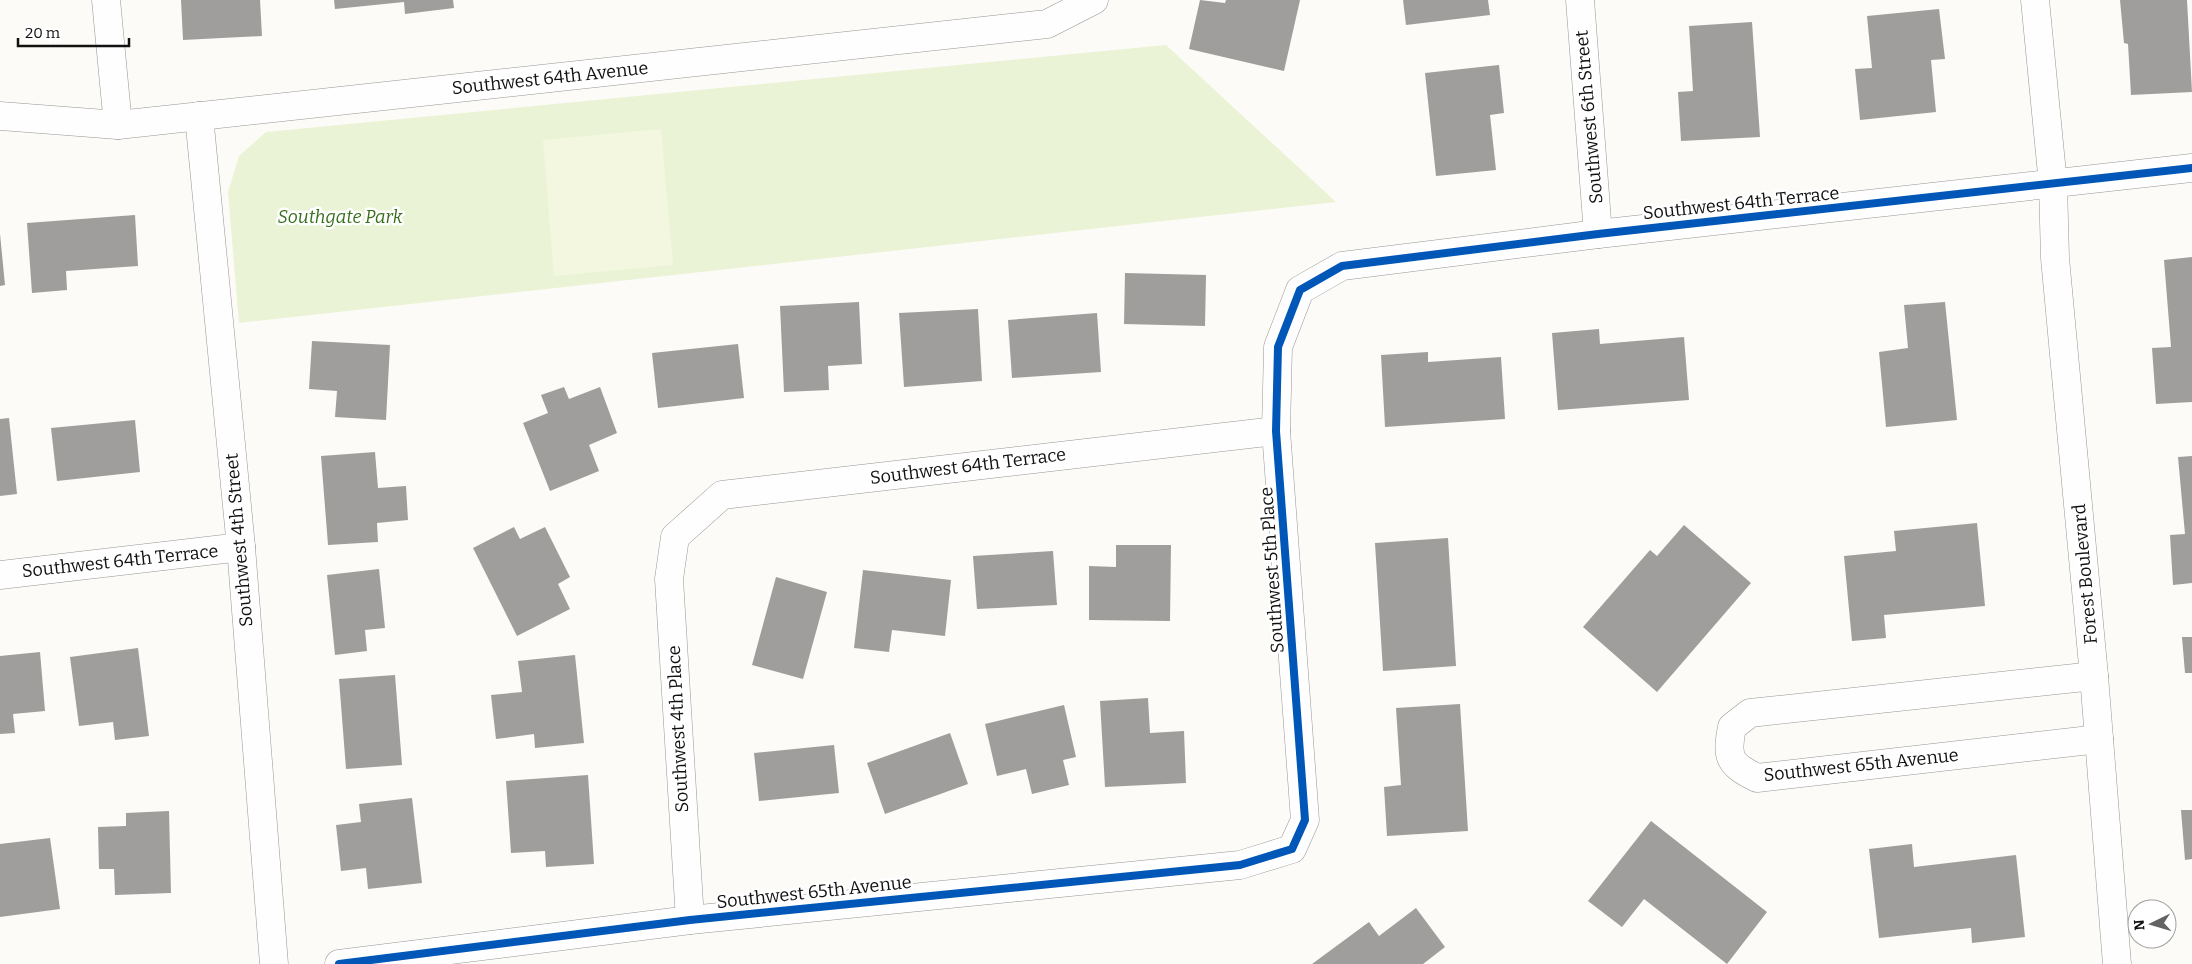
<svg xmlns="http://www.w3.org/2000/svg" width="2192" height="964" viewBox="0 0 2192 964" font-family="Bitter,serif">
  <rect width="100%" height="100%" fill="#fcfbf7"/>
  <polygon fill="#eaf3d5" points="1166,45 1336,202 239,323 228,192 239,156 266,132"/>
  <polygon fill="#f3f7e0" points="661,129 673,265 554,276 543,140"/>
  <g fill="#a09e9c">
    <polygon points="181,0 260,0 262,36 183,40"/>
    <polygon points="334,0 453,0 454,8 405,14 404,2 335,9"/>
    <polygon points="1200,0 1225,3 1226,0 1300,0 1284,71 1189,49"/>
    <polygon points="1403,0 1488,0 1490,15 1406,25"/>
    <polygon points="2120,0 2187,0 2192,92 2131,95 2128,44 2124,43"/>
    <polygon points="1939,9 1945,59 1931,60 1936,112 1860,120 1855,69 1872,68 1867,16"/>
    <polygon points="1752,22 1760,137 1681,141 1678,92 1693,91 1689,26"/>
    <polygon points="1499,65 1504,113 1490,115 1496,170 1436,176 1425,73"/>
    <polygon points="135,215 138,266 66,271 67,290 32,293 27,223"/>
    <polygon points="0,234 5,285 0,286"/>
    <polygon points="2192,257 2192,402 2156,404 2152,348 2171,347 2164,260"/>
    <polygon points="1125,273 1206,275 1205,326 1124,324"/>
    <polygon points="859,302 862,364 828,366 829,390 784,392 780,306"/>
    <polygon points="1945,302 1957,420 1886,427 1879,352 1908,348 1904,305"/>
    <polygon points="978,309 982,381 904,387 899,313"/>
    <polygon points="1097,313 1101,372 1012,378 1008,320"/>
    <polygon points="1599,329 1600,344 1684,337 1689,400 1558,410 1552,333"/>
    <polygon points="312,341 390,345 386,420 335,417 337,391 309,389"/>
    <polygon points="738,344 744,398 658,408 652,353"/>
    <polygon points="1428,352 1428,362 1501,357 1505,419 1385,427 1381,355"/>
    <polygon points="564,387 569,399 600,387 617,433 589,445 599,471 550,491 523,423 548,413 541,395"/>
    <polygon points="9,418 17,494 0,496 0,419"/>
    <polygon points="135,420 140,472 57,481 51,428"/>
    <polygon points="375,452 378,488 406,486 408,520 377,523 378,542 328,545 321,456"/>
    <polygon points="2192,456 2192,583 2173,585 2170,535 2185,534 2178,457"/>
    <polygon points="1977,523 1985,606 1884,615 1886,638 1852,641 1844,556 1896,551 1894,531"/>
    <polygon points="1684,525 1751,583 1657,692 1583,627 1650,550 1657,556"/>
    <polygon points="514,527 520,539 545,527 570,577 558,584 570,609 517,636 473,548"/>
    <polygon points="1448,538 1456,666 1383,671 1375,543"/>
    <polygon points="1116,545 1171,545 1170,621 1089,620 1089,566 1116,567"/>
    <polygon points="1053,551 1057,605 977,609 973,556"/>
    <polygon points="379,569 385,628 365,630 367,651 335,655 327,575"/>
    <polygon points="863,570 951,580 945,636 892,630 889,652 854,648"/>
    <polygon points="776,577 827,592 803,679 752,665"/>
    <polygon points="2182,637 2192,637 2192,673 2185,673"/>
    <polygon points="138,648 149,736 115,740 113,722 79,726 70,657"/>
    <polygon points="40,652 45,711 13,714 15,733 0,734 0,656"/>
    <polygon points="575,655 584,743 535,748 534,734 496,739 491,695 522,692 518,661"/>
    <polygon points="395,675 402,765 346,769 339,679"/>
    <polygon points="1148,698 1150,733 1184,731 1186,783 1105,787 1100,701"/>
    <polygon points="1460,704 1468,831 1387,836 1384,787 1401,785 1396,708"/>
    <polygon points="1064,705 1076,757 1063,760 1069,785 1032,794 1026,769 997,776 985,724"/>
    <polygon points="950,733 968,784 885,814 867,763"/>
    <polygon points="834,745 839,793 759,801 754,753"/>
    <polygon points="588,775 594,864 546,867 545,851 511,853 506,781"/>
    <polygon points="412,798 422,883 368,889 366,868 341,871 336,825 361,822 359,804"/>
    <polygon points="2181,810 2192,810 2192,859 2185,860"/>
    <polygon points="169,811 171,893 115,895 114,869 99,869 98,827 126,826 126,813"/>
    <polygon points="1651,821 1767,912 1727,964 1644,899 1622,927 1588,901"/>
    <polygon points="50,838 60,909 0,917 0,844"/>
    <polygon points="1912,844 1914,867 2016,855 2025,937 1972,943 1971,928 1879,938 1869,849"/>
    <polygon points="1416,908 1445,947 1423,964 1312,964 1369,922 1379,936"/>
  </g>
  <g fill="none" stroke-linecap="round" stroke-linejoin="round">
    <g stroke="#979695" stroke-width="29">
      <g id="minor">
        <polyline points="106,0 118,125"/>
        <polyline points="1580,0 1598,234"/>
        <polyline points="2035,0 2053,184 2055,258 2094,676 2117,964"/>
        <polyline points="0,116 118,125 1047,24 1094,0"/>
        <polyline points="199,116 241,547 274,964"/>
        <polyline points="0,575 241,547"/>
        <path d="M2094 676 1750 713 1732 727C1726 758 1729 764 1757 778L2099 739"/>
        <polyline points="690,920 669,579 675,537 722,495 1276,431"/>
        <polyline points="339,964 690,920 1240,865 1292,849 1305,820 1276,431 1278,347 1300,290 1342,266 1598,234 2192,168"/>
      </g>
    </g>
    <use href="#minor" stroke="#fffefe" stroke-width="28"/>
    <g stroke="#fff" stroke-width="11">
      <polyline id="cycleway" points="339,964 690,920 1240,865 1292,849 1305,820 1276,431 1278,347 1300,290 1342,266 1598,234 2192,168"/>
    </g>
    <use href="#cycleway" stroke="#0057b8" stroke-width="8"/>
  </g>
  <g text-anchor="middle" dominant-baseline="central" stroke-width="5" stroke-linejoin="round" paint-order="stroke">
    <g font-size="18" fill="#111" stroke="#fff">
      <text transform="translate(550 78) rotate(-6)">Southwest 64th Avenue</text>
      <text transform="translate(1589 117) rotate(-95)">Southwest 6th Street</text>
      <text transform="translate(1741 203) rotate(-6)">Southwest 64th Terrace</text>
      <text transform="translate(968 466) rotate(-7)">Southwest 64th Terrace</text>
      <text transform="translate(239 540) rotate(-95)">Southwest 4th Street</text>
      <text transform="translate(120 561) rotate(-6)">Southwest 64th Terrace</text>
      <text transform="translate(1272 570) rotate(-94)">Southwest 5th Place</text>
      <text transform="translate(2085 574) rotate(-95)">Forest Boulevard</text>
      <text transform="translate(678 729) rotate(-93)">Southwest 4th Place</text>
      <text transform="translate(1861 765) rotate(-6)">Southwest 65th Avenue</text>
      <text transform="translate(814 892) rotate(-6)">Southwest 65th Avenue</text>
    </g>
    <g font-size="18" font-style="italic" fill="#376e1b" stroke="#fff">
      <text x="340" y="217">Southgate Park</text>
    </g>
  </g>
  <g transform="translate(2152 924) rotate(265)"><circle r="24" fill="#ffffff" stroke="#a0a0a0"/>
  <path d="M0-4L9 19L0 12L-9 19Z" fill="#636362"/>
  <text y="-8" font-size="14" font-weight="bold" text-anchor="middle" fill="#111111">N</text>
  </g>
  <path d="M18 38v8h111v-8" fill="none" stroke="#111111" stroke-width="2.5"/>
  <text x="25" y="38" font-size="15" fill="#111111" stroke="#ffffff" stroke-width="4" paint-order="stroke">20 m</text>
</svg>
